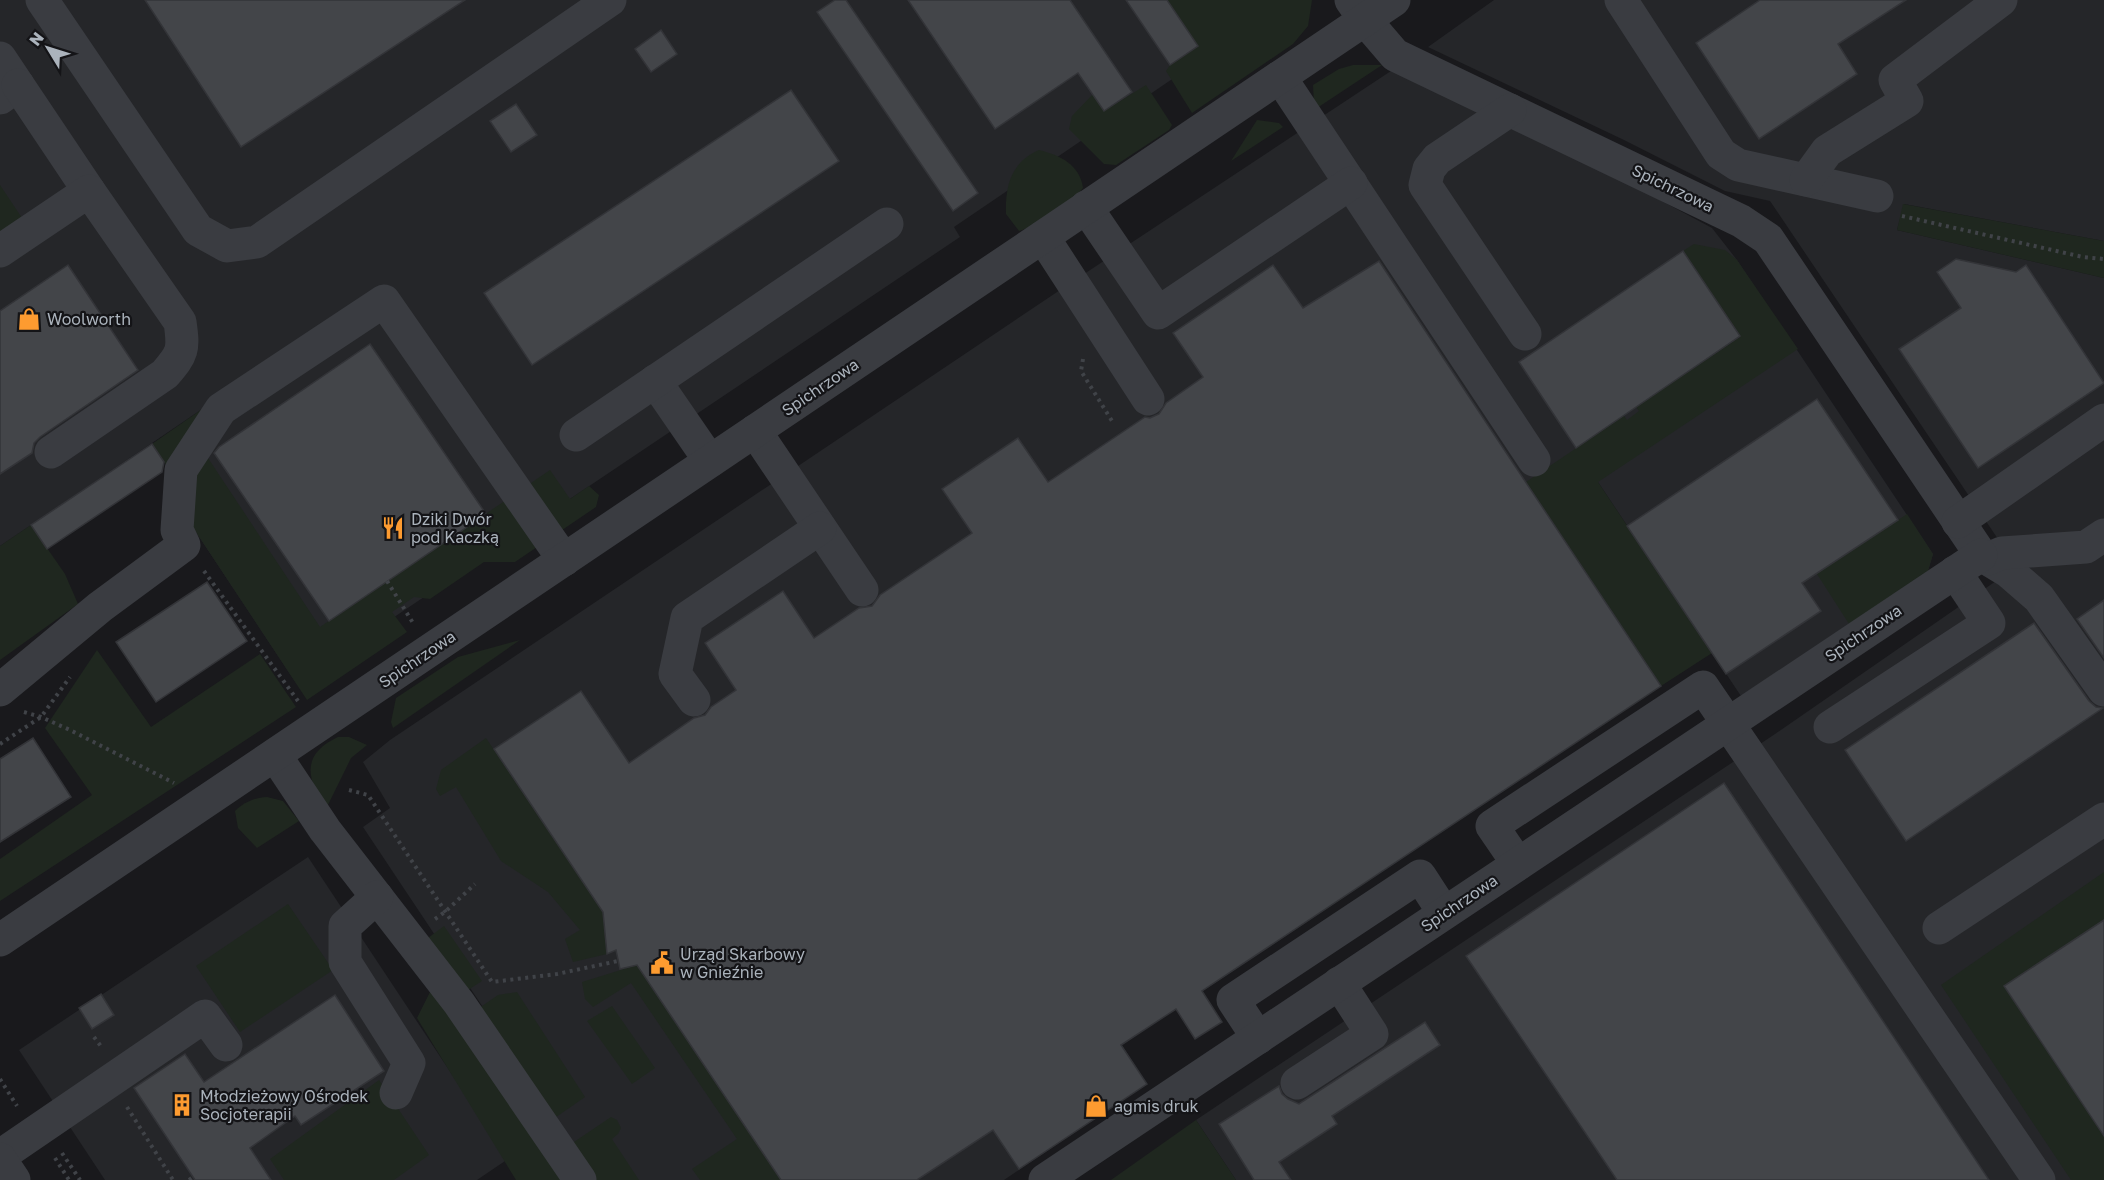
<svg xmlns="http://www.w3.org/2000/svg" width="2104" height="1180" viewBox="0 0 2104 1180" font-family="'Golos Text',sans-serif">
  <rect width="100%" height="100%" fill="#19191c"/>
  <g fill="#252629">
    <polygon points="0,0 1185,0 1218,48 954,227 960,237 296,683 190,523 193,468 245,380 0,546"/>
    <polygon points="1494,0 2104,0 2104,241 1904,204 1897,230 2104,278 2104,1180 1236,1180 1196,1120 1775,734 2009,572 1998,539 1770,201 1725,191 1624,140 1428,47"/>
    <polygon points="1397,67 1619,178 1712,228 1737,260 1933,554 1928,571 1741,696 1598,482 1549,517 1661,686 1122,1045 1147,1084 1004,1180 598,1180 363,827 390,808 363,762 390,740 1072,282"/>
    <polygon points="308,857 508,1159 477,1180 105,1180 19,1050"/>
  </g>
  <g fill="#1f271f">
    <polygon points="1167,0 1312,0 1308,26 1293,44 1192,113 1166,71 1170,65 1198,46"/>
    <polygon points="1353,65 1382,65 1317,108 1314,104 1313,85 1339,69"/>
    <polygon points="1146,85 1172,125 1169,130 1116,165 1104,164 1069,129 1072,116 1093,94 1104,111"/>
    <polygon points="1257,120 1279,123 1283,127 1231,161"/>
    <path d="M1039 150C1060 155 1080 165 1083 188 1070 203 1039 225 1019 231L1006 214C1005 186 1011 162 1039 150Z"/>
    <polygon points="0,185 22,218 0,232"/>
    <polygon points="1903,204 2104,241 2104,278 1897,230"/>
    <polygon points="1694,244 1725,250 1737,260 1798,349 1598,482 1712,653 1661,686 1526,482 1624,416 1627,420 1639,411 1636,407 1740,337 1683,251"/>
    <polygon points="218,398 168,468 152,444"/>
    <polygon points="208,458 320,627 550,470 570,499 589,486 599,495 596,507 515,562 484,562 430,599 414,597 392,612 407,632 307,700 190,523 193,468"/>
    <polygon points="1907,514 1933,554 1928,571 1849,624 1817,574"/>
    <polygon points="31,525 65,574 78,604 0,660 0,546"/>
    <polygon points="520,640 393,728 391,722 396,698 458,657"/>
    <polygon points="97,650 151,727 260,654 296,707 0,901 0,859 92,795 45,728"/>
    <path d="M338 737H349L367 745 351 758 326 809C307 779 300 755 338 737Z"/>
    <polygon points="486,738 603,912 607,954 573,962 565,939 580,930 548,892 501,861 456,787 440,796 436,789 441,770"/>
    <path d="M267 797 283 801 299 821 257 848 238 828 235 811C244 802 254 798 267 797Z"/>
    <polygon points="2104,872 2104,1180 2071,1180 1941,985"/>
    <polygon points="288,904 333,970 240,1032 196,966"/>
    <polygon points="444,926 482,981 465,992 428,938"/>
    <polygon points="637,965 781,1180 700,1180 692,1169 737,1139 631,983 593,1007 585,999 582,982"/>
    <polygon points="439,974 572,1180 516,1180 417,1018"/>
    <polygon points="517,992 585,1097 549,1122 475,1011 498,995"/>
    <polygon points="612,1006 655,1068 632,1084 587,1021"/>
    <polygon points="379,1080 429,1155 394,1180 284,1180 270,1159"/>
    <polygon points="611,1117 617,1120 621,1128 618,1134 612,1139 639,1180 591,1180 568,1146"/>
    <polygon points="1196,1120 1236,1180 1111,1180"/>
  </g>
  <g fill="#434549" stroke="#333438" stroke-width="1.5">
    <polygon points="145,0 465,0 241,147"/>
    <polygon points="835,0 846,0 978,193 953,211 817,12"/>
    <polygon points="908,0 1070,0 1132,92 1104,111 1078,73 995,129"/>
    <polygon points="1126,0 1167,0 1198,46 1170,65"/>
    <polygon points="1760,0 1906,0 1838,44 1857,74 1759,139 1696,43"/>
    <polygon points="661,30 677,54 651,72 635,49"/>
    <polygon points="791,90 839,161 532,365 484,293"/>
    <polygon points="516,104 537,135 511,152 490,121"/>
    <polygon points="1683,251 1740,336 1576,448 1519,362"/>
    <polygon points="1956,259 2016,272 2026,265 2104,383 1978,468 1899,349 1961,308 1937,272"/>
    <polygon points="1379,261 1661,686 1202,991 1222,1022 1195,1039 1176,1009 1121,1045 1147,1084 1019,1169 993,1130 917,1180 781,1180 637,965 620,969 616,950 607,954 603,912 494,749 581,691 629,763 694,718 705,715 711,707 736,690 705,643 783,591 814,638 859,608 872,606 880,595 972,533 942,489 1018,438 1048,482 1145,417 1150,418 1159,414 1166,403 1203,377 1173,333 1273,265 1303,308"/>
    <polygon points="68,265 138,370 40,437 34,443 32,453 0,474 0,311"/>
    <polygon points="370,344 486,514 329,621 214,453 219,447"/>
    <polygon points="1817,399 1898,520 1802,583 1821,611 1726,674 1627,526"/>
    <polygon points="152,444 164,462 162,472 47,549 31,525"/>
    <polygon points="207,582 247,641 156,702 116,642"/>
    <polygon points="2104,600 2104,658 2077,619"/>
    <polygon points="2034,623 2089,701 2096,707 2103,708 1906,841 1845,750"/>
    <polygon points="33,738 71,797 0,842 0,759"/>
    <polygon points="1724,783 1869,1000 1989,1180 1617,1180 1466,956"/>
    <polygon points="2104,920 2104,1136 2004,986"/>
    <polygon points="101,994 114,1015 92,1029 79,1008"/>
    <polygon points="335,995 384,1071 301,1125 295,1116 250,1148 271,1180 195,1180 134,1088 185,1054 204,1082"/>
    <polygon points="1425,1022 1440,1045 1332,1116 1337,1124 1279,1162 1291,1180 1254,1180 1219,1124 1279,1086 1282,1094 1288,1099 1299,1104"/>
  </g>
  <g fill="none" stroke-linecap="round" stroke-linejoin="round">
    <g stroke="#404348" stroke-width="4" stroke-dasharray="3 4.5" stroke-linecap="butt">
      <polyline points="1902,216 2083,257 2104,259"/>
      <polyline points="1083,359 1081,371 1112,421"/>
      <polyline points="204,571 298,701"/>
      <polyline points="387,581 413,623"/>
      <polyline points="24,712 41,717 70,730 174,783"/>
      <polyline points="0,744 41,717 70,677"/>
      <polyline points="349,790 368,795 492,982 557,974 618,961"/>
      <polyline points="435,919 445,912 475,884"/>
      <polyline points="94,1037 103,1049"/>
      <polyline points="0,1079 17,1106"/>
      <polyline points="127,1107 173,1180"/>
      <polyline points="62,1153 80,1180"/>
      <polyline points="55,1158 69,1180"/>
      <polyline points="189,1180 193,1177"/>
    </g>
    <g stroke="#3a3c41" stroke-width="33">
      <polyline points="42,0 198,230 227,246 257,242 610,0"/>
      <polyline points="1351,0 1365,20 1395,55 1741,221 1768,239 1981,555 2009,572 2039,598 2104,690"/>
      <polyline points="1621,0 1721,154 1738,165 1877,196"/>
      <polyline points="0,58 18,85 0,98"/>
      <polyline points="1280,77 1534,460"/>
      <polyline points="18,85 89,191"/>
      <polyline points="1510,110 1437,159 1429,169 1425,185 1525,334"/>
      <polyline points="1806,180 1827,151 1907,101 1895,80 2001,0"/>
      <polyline points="1086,207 1158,313 1351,183"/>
      <polyline points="1043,237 1148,399"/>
      <path d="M0 251 89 191 180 322C184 350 183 353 165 374L51 452"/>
      <polyline points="655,381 710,461"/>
      <polyline points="755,431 862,590"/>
      <polyline points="576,435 887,224"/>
      <polyline points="1958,522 2104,420"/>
      <polyline points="1988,559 2002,553 2086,547 2104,535"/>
      <polyline points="0,690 100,607 184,545 177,530 181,470 221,409 384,301 564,560"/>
      <polyline points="694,700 675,674 687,618 820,528"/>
      <polyline points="1830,727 1989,623 1955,572"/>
      <polyline points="275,755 325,830 459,1003 580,1180"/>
      <polyline points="1518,864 1492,826 1703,687 2039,1180"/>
      <polyline points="377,897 345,926 345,962 409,1063 396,1093"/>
      <polyline points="1939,928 2104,819"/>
      <polyline points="0,940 1394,0"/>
      <polyline points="1258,1038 1233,1000 1420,876 1444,913"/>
      <polyline points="1297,1083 1372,1034 1339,983"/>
      <polyline points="0,1156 205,1016 226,1045"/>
      <polyline points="0,1159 14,1180"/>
      <polyline points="1045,1180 1981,555"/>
    </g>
  </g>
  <defs>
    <g id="shop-bare" transform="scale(1.8)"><path d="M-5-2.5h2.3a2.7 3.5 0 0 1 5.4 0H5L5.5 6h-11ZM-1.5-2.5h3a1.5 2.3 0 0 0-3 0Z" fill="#fd9b30" stroke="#141417" stroke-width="2.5" paint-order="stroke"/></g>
    <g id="restaurant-bare" transform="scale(1.8)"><path d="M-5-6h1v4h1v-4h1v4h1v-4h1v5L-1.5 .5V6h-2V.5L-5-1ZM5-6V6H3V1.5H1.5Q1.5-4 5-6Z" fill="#fd9b30" stroke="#141417" stroke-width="2.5" paint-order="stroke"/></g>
    <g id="civic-bare" transform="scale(1.8)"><path d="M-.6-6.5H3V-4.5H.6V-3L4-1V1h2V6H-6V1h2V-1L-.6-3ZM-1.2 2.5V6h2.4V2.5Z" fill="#fd9b30" stroke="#141417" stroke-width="2.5" paint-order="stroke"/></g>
    <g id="building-bare" transform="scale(1.8)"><path d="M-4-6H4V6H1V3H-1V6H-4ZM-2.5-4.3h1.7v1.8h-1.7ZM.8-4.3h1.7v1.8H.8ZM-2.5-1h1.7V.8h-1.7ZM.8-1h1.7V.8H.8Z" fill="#fd9b30" stroke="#141417" stroke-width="2.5" paint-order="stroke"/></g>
  </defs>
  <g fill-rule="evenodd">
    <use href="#shop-bare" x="29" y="319"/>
    <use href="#restaurant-bare" x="393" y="528"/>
    <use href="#civic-bare" x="662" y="963"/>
    <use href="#building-bare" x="182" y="1105"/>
    <use href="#shop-bare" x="1096" y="1106"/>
  </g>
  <g text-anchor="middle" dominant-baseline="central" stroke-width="4.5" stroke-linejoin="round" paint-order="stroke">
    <g font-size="16" fill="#abb3bc" stroke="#141417">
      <text transform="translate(1673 188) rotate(26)">Spichrzowa</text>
      <text transform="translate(820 387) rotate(-34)">Spichrzowa</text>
      <text transform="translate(1863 633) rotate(-34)">Spichrzowa</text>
      <text transform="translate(417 659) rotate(-34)">Spichrzowa</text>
      <text transform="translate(1459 903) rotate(-34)">Spichrzowa</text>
    </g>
    <g font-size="16" fill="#abb3bc" stroke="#141417" text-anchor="start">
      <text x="47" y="319">Woolworth</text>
      <text x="411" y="519">Dziki Dwór<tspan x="411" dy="18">pod Kaczką</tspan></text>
      <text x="680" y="954">Urząd Skarbowy<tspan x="680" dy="18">w Gnieźnie</tspan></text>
      <text x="200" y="1096">Młodzieżowy Ośrodek<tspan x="200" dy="18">Socjoterapii</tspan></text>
      <text x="1114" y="1106">agmis druk</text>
    </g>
  </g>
  <g transform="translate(48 48) rotate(308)" stroke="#141417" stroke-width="4.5" paint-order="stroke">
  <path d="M0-4.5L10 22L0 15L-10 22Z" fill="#abb3bc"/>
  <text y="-9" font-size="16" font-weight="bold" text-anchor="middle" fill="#abb3bc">N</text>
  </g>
</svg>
